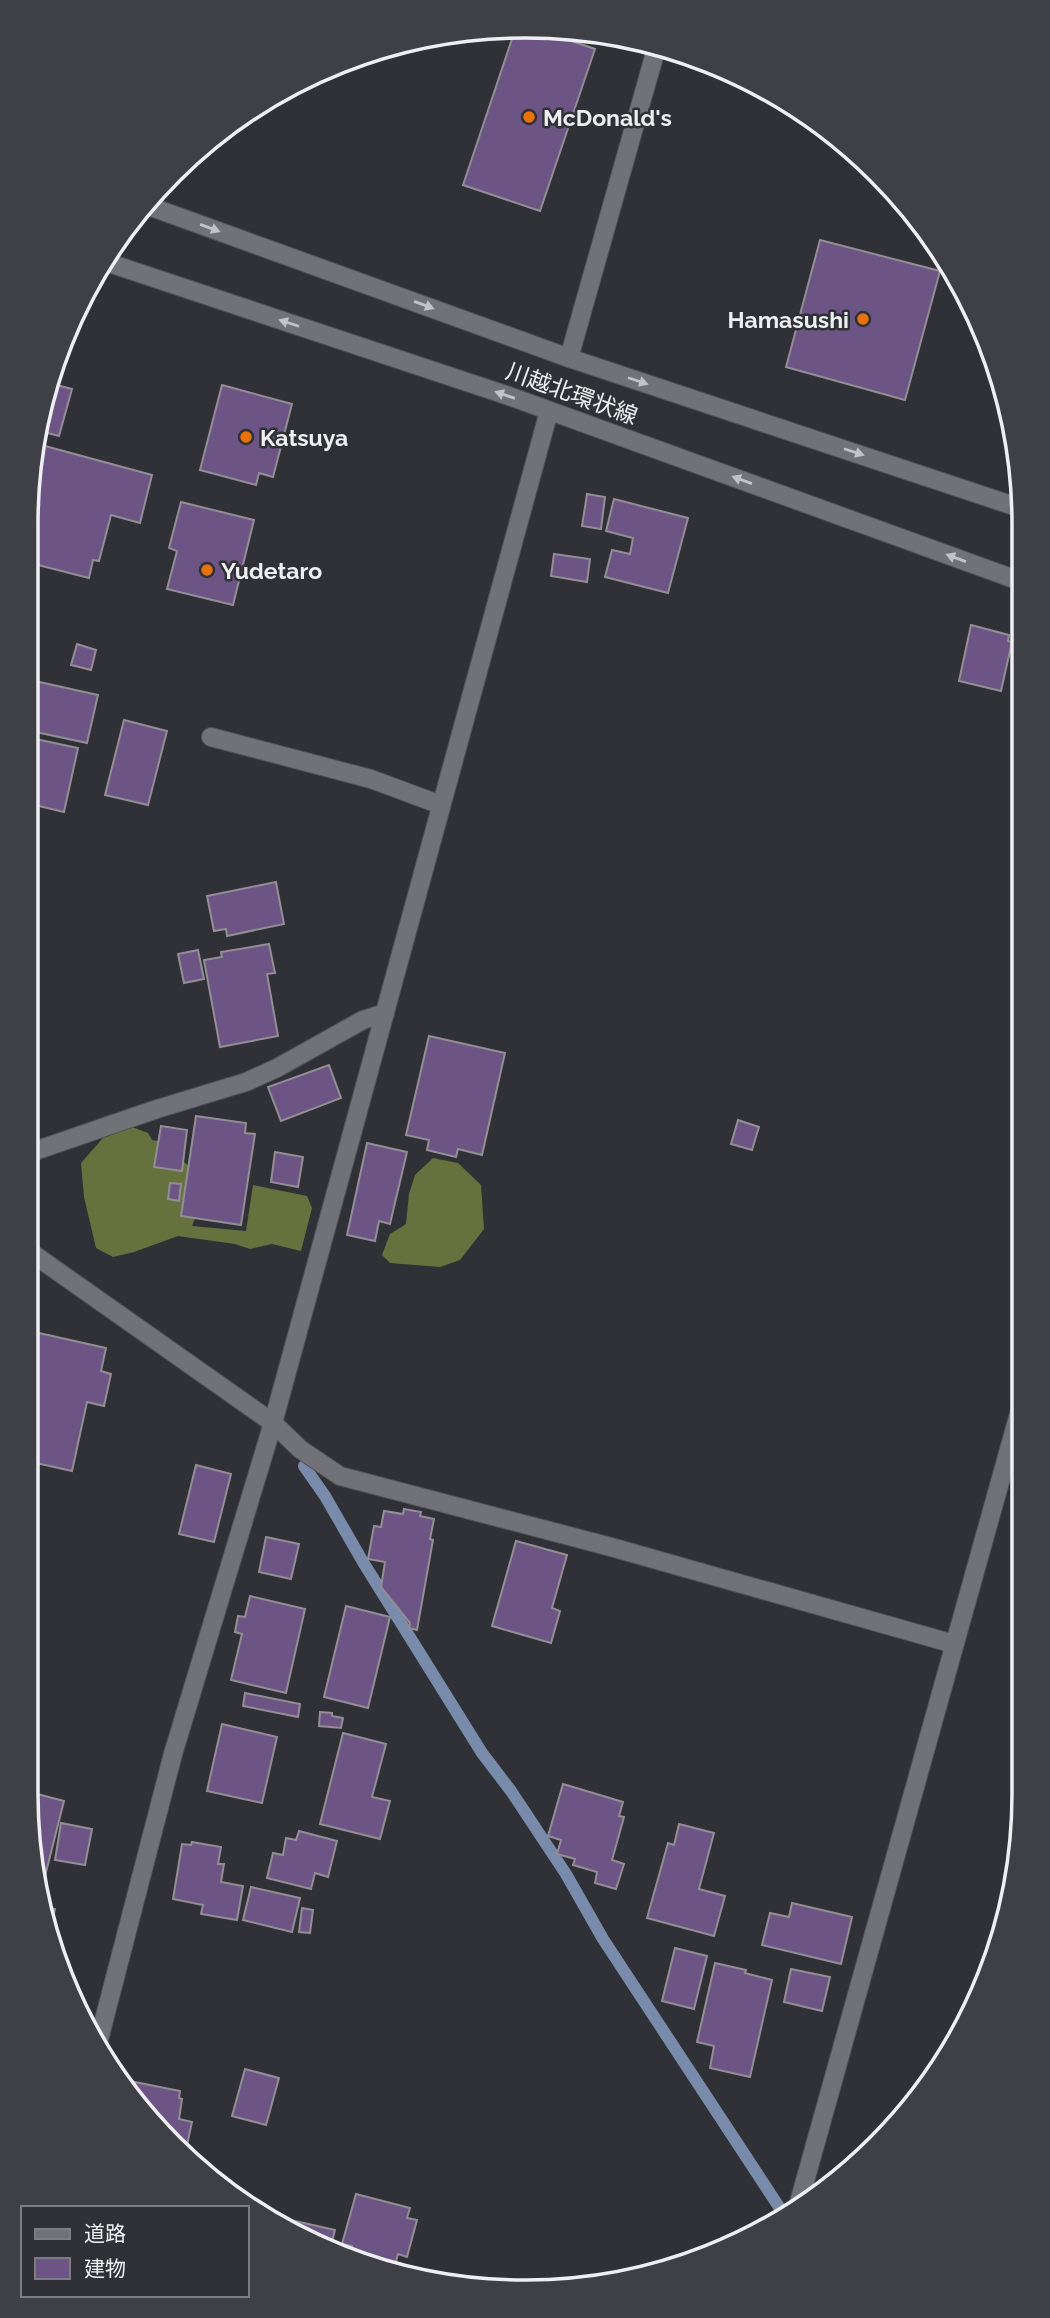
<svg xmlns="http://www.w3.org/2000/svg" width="1050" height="2318" viewBox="0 0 1050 2318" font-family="Raleway,'Noto Sans JP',sans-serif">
  <rect width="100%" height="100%" fill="#303136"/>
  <g fill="#65723d">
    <polygon points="132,1127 148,1133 152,1140 169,1143 179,1157 200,1177 204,1195 192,1226 246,1231 253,1185 307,1196 312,1208 301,1251 272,1244 250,1249 235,1244 178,1236 134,1252 113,1257 96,1248 84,1197 81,1163 103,1138"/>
    <polygon points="433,1158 458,1163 481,1185 484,1229 460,1260 440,1267 390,1263 382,1255 390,1234 406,1224 409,1194 415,1175"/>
  </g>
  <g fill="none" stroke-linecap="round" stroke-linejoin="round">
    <polyline stroke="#788bab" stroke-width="12" points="304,1466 325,1496 363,1562 482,1753 511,1791 566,1874 603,1939 785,2216"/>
  </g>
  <g fill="#6c5585" stroke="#918e94" stroke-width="2">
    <polygon points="516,27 530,27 595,49 540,211 463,185"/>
    <polygon points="820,240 940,271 905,400 786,367"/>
    <polygon points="49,383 72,389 59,436 36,430"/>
    <polygon points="222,385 292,404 273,477 259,473 256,485 200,470"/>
    <polygon points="34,443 152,475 140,523 111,515 99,561 93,560 89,578 26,562 26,525"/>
    <polygon points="587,494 605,497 601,529 582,526"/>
    <polygon points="614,499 688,518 668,593 605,577 612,550 630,554 633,538 606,531"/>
    <polygon points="181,502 254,520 233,605 167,589 177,551 169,548"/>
    <polygon points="554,554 590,559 587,582 551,576"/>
    <polygon points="971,625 1009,635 1008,641 1012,642 1001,691 959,681"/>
    <polygon points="77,644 96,650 91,670 71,665"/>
    <polygon points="26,679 98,695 87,743 26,730"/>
    <polygon points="124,720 167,731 148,805 105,795"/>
    <polygon points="26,737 78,748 64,812 26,803"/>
    <polygon points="276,882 284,924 227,936 226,929 214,931 207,896"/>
    <polygon points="269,944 275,973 267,974 278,1036 220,1047 204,960 222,957 221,952"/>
    <polygon points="198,950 204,979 184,983 178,954"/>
    <polygon points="429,1036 505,1053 482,1155 458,1149 456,1157 427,1150 429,1140 406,1135"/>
    <polygon points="329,1065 341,1098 281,1121 268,1087"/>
    <polygon points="196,1116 246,1123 245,1133 255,1134 241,1225 181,1216"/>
    <polygon points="738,1120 759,1127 752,1150 731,1144"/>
    <polygon points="161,1126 187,1130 182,1171 154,1167"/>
    <polygon points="367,1143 407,1152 390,1224 379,1221 375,1241 347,1235"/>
    <polygon points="275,1152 303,1157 298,1187 271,1182"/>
    <polygon points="170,1183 181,1184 179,1201 168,1199"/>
    <polygon points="39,1333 106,1348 101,1371 111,1374 104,1406 87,1402 72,1471 27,1461 31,1442 26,1441 26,1406 35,1368 26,1365 26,1335 37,1338"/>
    <polygon points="196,1465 231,1474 214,1542 179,1534"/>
    <polygon points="404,1509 421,1512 420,1516 434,1519 430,1539 433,1540 417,1630 409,1628 410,1623 381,1587 385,1562 368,1559 374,1526 381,1527 384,1511 403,1514"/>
    <polygon points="266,1537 299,1544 291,1579 259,1572"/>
    <polygon points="516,1541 567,1555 552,1608 560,1611 551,1643 492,1626"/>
    <polygon points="250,1596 305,1609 286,1693 231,1680 242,1634 235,1632 238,1616 245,1617"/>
    <polygon points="346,1606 390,1617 368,1708 324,1697"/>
    <polygon points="245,1693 300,1704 298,1717 243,1706"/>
    <polygon points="320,1712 332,1713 332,1716 343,1718 341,1728 319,1726"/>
    <polygon points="222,1724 277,1737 262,1803 207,1791"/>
    <polygon points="343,1733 386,1744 372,1797 390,1801 380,1839 320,1824"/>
    <polygon points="563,1784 623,1802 619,1816 624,1817 612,1860 624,1864 616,1889 595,1883 597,1872 573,1865 575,1859 557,1854 561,1840 548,1836"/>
    <polygon points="26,1791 64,1801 42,1888 26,1793"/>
    <polygon points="61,1823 92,1829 85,1865 55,1860"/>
    <polygon points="679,1824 714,1833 699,1889 725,1896 714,1936 647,1918 668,1843 674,1845"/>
    <polygon points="299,1831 337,1841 328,1877 315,1873 311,1889 267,1878 273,1853 283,1855 286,1838 296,1840"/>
    <polygon points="192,1842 221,1847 218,1864 224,1864 221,1882 243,1886 237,1920 201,1914 203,1905 173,1899 182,1844 191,1845"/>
    <polygon points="251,1887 300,1898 292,1932 243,1920"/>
    <polygon points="792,1903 852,1917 841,1964 762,1945 770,1913 789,1917"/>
    <polygon points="45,1907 55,1909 49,1933"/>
    <polygon points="302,1908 313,1910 310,1933 299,1932"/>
    <polygon points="675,1948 707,1956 694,2009 662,2001"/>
    <polygon points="715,1963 746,1970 745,1973 772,1980 750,2077 710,2068 714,2046 697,2042"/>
    <polygon points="791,1969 830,1977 822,2011 784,2002"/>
    <polygon points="245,2069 279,2078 266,2125 232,2116"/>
    <polygon points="120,2079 180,2091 179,2098 182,2099 179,2119 192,2122 187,2145 175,2143 150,2122"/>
    <polygon points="356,2194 410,2208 407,2218 417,2220 407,2257 398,2254 394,2269 350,2253 352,2246 342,2244"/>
    <polygon points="256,2209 277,2213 275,2224"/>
    <polygon points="295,2221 335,2230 331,2246 293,2231"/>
  </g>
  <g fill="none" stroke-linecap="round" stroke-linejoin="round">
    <g stroke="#505154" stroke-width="20">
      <g id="lane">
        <polyline points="211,737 371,779 441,805"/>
        <polyline points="26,1154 157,1109 246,1082 277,1068 363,1020 385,1013"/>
      </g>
    </g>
    <g stroke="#505154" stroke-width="20">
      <g id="street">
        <polyline points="569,358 657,46"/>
        <polyline points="549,411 273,1423 300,1449 340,1476 611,1547 954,1644"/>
        <polyline points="26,1249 273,1423 173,1754 97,2047"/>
        <polyline points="798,2206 1022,1403"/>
      </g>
    </g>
    <g stroke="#505154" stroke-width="20">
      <g id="secondary">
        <polyline points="146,205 569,358 1020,508"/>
        <polyline points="103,261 506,395 1020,581"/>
      </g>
    </g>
    <use href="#lane" stroke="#717278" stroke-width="18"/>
    <use href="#street" stroke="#717278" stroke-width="18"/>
    <use href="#secondary" stroke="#717278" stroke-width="18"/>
  </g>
  <defs><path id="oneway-solid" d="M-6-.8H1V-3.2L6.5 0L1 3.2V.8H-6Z" transform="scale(1.75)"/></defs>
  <g fill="#c2c3c7">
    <use href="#oneway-solid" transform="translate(210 228) rotate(20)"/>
    <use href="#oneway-solid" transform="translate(424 305) rotate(20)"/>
    <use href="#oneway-solid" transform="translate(289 323) rotate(-162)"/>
    <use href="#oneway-solid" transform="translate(638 381) rotate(18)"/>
    <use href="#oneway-solid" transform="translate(505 395) rotate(-161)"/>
    <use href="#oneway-solid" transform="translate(854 452) rotate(18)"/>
    <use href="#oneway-solid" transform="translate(742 480) rotate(-160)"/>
    <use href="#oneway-solid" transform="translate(956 558) rotate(-160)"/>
  </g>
  <g fill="#e8710a" stroke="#303136" stroke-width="2.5">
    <circle cx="529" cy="117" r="7"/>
    <circle cx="863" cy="319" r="7"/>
    <circle cx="246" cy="437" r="7"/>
    <circle cx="207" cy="570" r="7"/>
  </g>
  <g text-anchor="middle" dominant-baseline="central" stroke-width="5" stroke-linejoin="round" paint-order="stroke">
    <g font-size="23" font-weight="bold" fill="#eeeff2" stroke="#303136" text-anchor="start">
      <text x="543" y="117">McDonald's</text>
      <text x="849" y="319" text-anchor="end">Hamasushi</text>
      <text x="260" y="437">Katsuya</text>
      <text x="221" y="570">Yudetaro</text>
    </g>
    <g font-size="23" fill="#eeeff2" stroke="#303136">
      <text transform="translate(572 393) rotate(20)">川越北環状線</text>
    </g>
  </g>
  <path d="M0 0H1050V2318H0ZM524 38H526A486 486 0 0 1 1012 524V1794A486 486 0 0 1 526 2280H524A486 486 0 0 1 38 1794V524A486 486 0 0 1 524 38Z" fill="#3f4045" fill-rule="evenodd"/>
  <path fill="none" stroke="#eeeff2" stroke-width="3.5" d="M524 38H526A486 486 0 0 1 1012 524V1794A486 486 0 0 1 526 2280H524A486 486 0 0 1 38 1794V524A486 486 0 0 1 524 38Z"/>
  <rect x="21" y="2206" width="228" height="91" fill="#303136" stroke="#7c7d81" stroke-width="2"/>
  <rect x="35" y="2229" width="35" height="10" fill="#717278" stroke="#7c7d81" stroke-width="2"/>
  <text x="84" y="2241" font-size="21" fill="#eeeff2">道路</text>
  <rect x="35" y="2258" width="35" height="21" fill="#6c5585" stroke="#7c7d81" stroke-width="2"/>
  <text x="84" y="2276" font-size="21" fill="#eeeff2">建物</text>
</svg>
